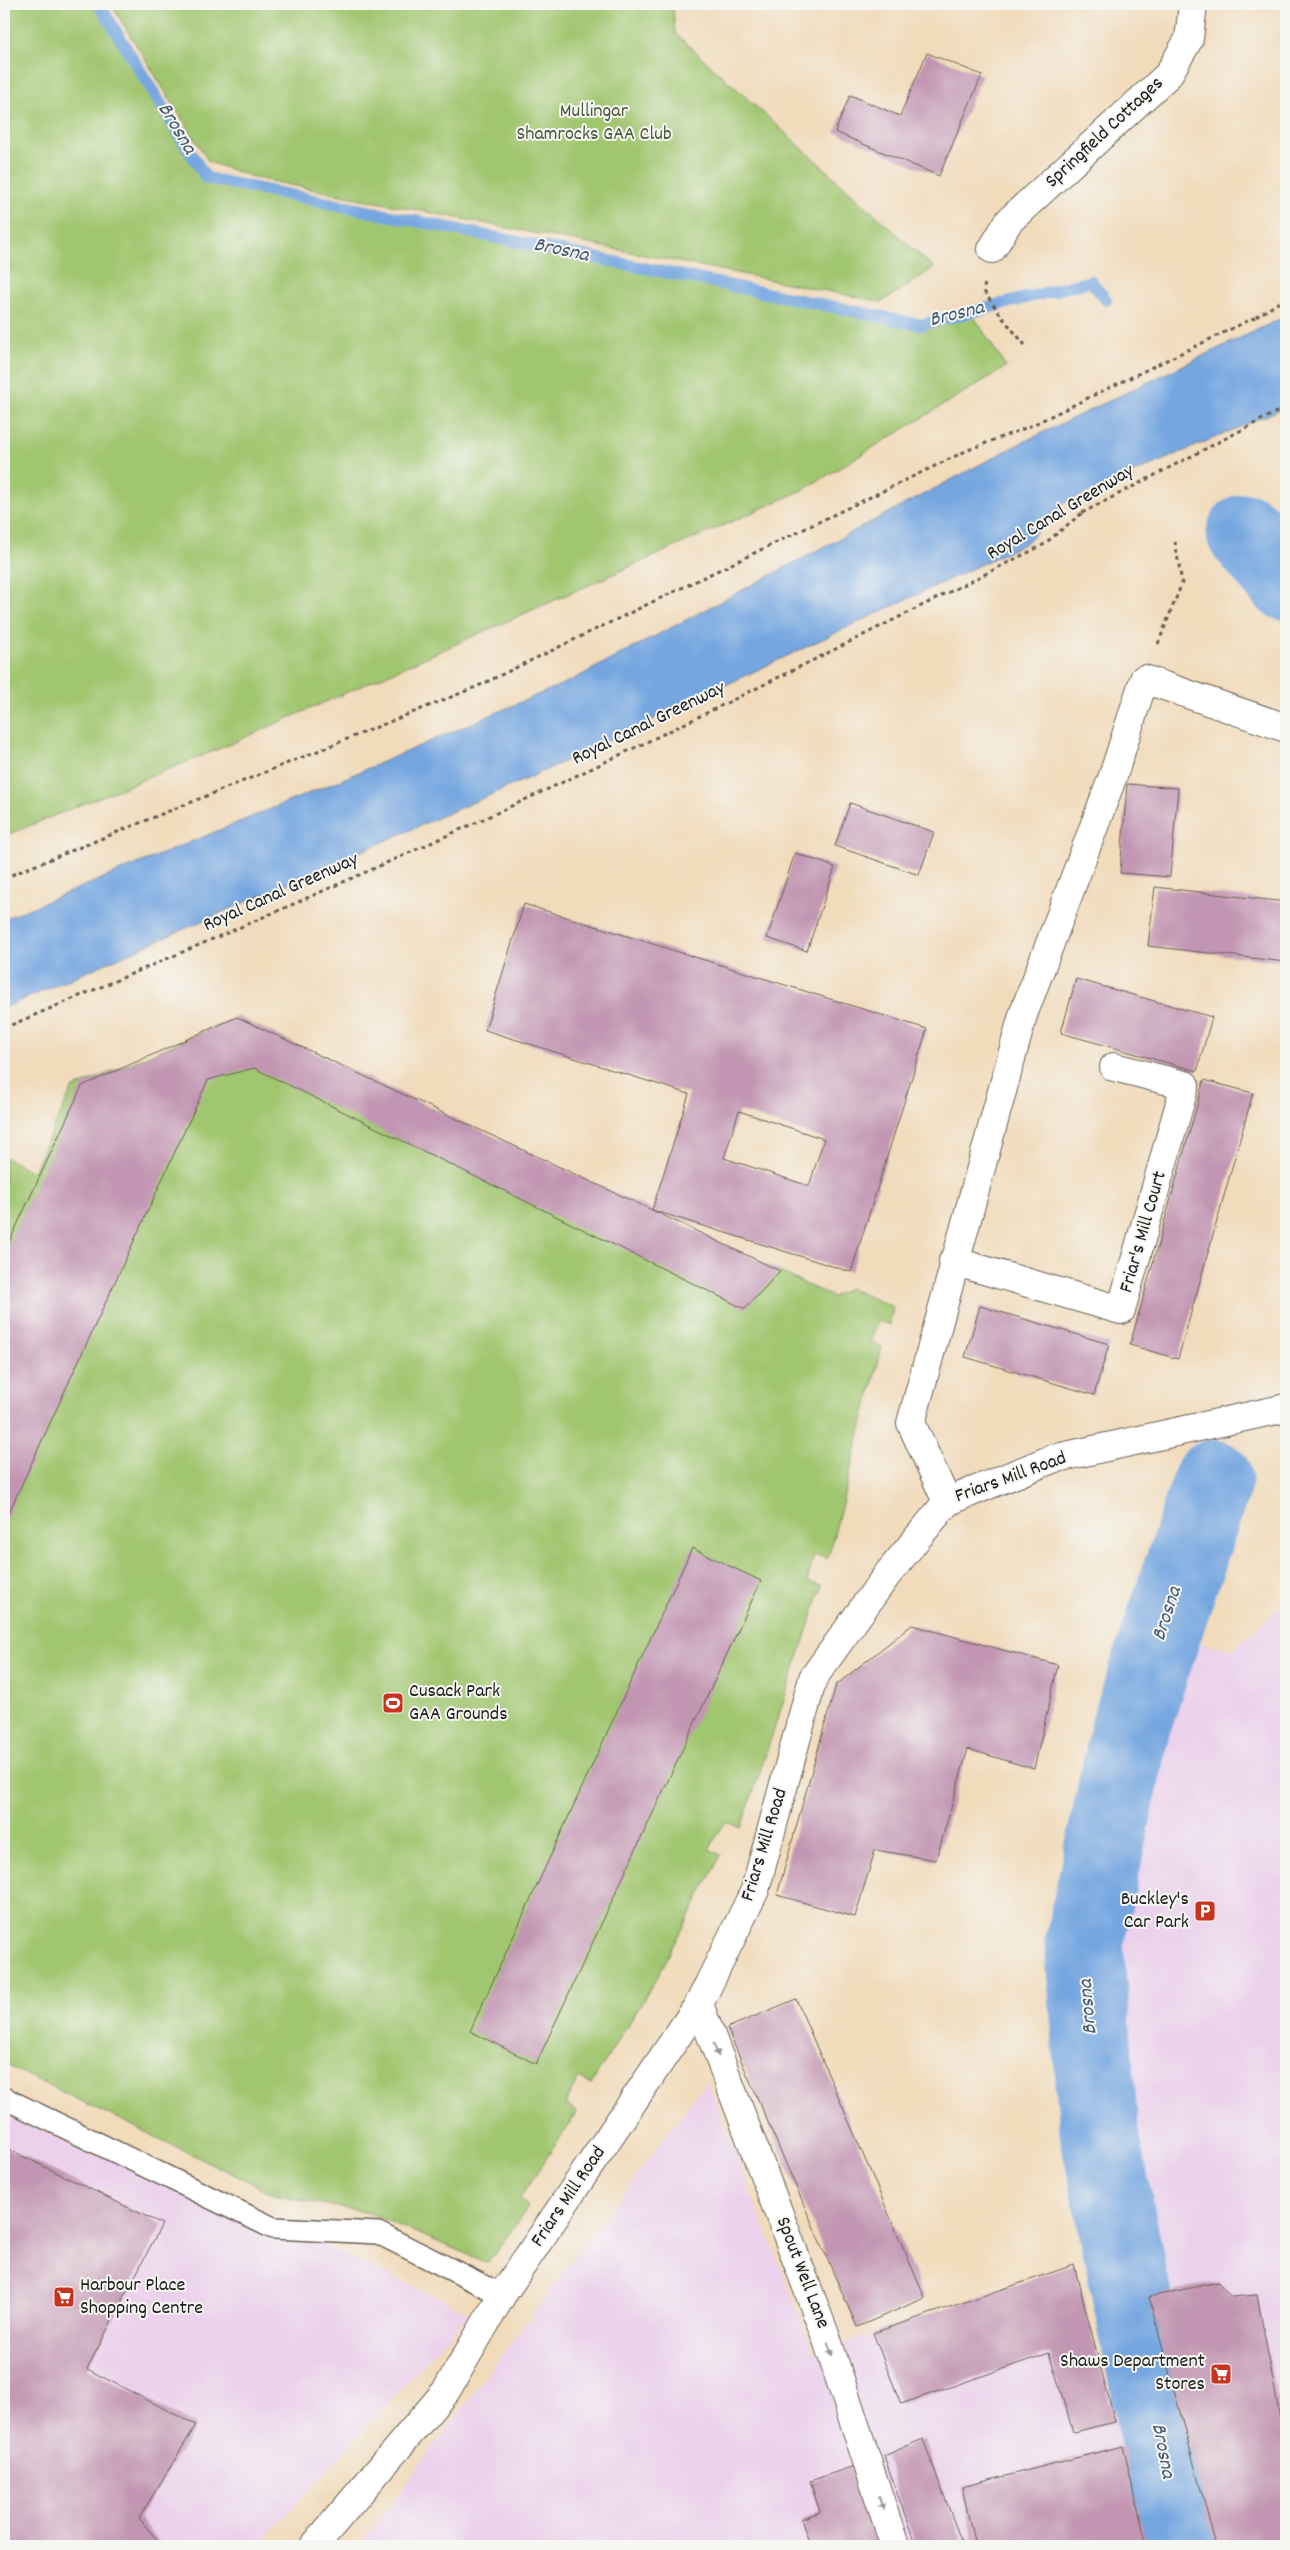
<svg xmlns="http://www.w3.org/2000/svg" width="1290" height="2550" viewBox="0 0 1290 2550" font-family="Dekko,sans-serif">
  <rect width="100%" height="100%" fill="#f6f6f2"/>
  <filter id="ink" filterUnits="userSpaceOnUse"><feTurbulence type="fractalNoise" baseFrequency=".02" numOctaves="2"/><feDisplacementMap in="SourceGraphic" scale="10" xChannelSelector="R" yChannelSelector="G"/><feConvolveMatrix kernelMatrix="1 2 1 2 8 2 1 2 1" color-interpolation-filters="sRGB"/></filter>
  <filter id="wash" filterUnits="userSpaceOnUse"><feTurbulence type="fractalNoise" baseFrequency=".0096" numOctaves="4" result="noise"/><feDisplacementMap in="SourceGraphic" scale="20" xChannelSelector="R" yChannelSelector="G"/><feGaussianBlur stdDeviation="1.12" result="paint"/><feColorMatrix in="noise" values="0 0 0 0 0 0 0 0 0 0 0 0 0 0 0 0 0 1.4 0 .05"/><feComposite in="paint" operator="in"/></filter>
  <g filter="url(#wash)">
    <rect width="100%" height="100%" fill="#f1dbbb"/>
    <g fill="#ebd1eb">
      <polygon points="1286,1602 1286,2546 1206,2546 1136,2262 1113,2054 1115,1880 1170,1637 1232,1650"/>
      <polygon points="707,2081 814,2353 1074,2265 1123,2446 1147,2546 359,2546"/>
      <polygon points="4,2094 470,2313 258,2546 4,2546"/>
    </g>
    <g fill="#a1c670" stroke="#5e7146">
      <polygon points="4,4 99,4 206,178 921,325 971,312 1006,367 803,490 226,746 4,836"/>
      <polygon points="111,4 673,4 675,33 934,268 882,302 256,178 209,162"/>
      <polygon points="237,1017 833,1297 849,1288 893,1307 890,1325 878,1321 870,1342 882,1347 828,1558 814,1555 807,1582 822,1586 741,1828 726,1821 709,1849 721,1855 658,1976 591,2084 579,2078 565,2103 577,2112 520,2198 528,2207 488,2263 369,2213 279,2196 4,2064 4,1157 33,1172 72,1089"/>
    </g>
    <polygon fill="#75a6e0" stroke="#48617e" points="1286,316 1286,407 1064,503 1026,543 531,777 4,1008 4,919 336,782 572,680 1017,445"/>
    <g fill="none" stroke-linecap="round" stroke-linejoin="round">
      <polyline stroke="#75a6e0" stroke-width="12" points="99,4 206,178 921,325 1091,281 1106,300"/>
      <g stroke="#75a6e0" stroke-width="79">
        <polyline points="1246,533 1286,581"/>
        <polyline points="1181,2546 1099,2131 1084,1943 1131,1725 1213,1479"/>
      </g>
    </g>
    <g id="blocks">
      <g fill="#c296b2" fill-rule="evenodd">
        <polygon points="927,53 982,75 939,176 835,132 850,95 900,116"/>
        <polygon points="1127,784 1178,788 1170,877 1120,873"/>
        <polygon points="850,803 934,832 919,875 835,846"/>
        <polygon points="795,853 835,867 807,951 767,938"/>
        <polygon points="1155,887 1286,902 1286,962 1148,946"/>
        <path d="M524 904 927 1029 851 1272 652 1210 689 1094 485 1030ZM739 1111 824 1139 809 1186 724 1158Z"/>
        <polygon points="1076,979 1212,1017 1197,1071 1061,1033"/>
        <polygon points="237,1017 652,1210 780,1271 745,1309 254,1068 208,1080 4,1523 4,1253 82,1086"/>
        <polygon points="1204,1080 1253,1093 1178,1359 1130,1345"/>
        <polygon points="980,1306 1109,1344 1094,1395 965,1357"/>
        <polygon points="692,1548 761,1581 536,2064 470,2031"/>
        <polygon points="912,1625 1058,1665 1034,1769 968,1749 936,1860 875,1850 855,1917 777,1895 836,1685"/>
        <polygon points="796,1999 925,2298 857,2327 727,2028"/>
        <polygon points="4,2147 162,2224 87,2369 196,2425 139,2518 162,2546 4,2546"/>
        <polygon points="1074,2265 1115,2422 1073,2432 1049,2353 901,2404 873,2333"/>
        <polygon points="1218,2282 1231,2297 1257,2295 1286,2450 1286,2546 1216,2546 1149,2297"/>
        <polygon points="923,2439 963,2546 916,2546 884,2456"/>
        <polygon points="1123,2446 1147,2546 975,2546 962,2487"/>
        <polygon points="854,2466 881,2546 810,2546 801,2519 820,2512 810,2481"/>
      </g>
    </g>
  </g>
  <g filter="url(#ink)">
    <use href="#blocks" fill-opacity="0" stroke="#675f54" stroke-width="1"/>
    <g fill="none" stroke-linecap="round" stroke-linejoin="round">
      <g stroke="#675f54" stroke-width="24">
        <polyline id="service" points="4,2098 273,2228 378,2233 502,2295"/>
      </g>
      <g stroke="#675f54" stroke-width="30">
        <g id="minor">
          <polyline points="992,249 1009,221 1168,75 1189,39 1193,4"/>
          <polyline points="953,1261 1121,1310 1185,1085 1114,1067"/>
          <polyline points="947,1502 911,1423 1023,1015 1113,776 1144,679 1286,728"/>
          <polyline points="699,2004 826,2337 895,2546"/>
        </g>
      </g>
      <g stroke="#675f54" stroke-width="30">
        <polyline id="tertiary" points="314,2546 446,2391 502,2295 699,2004 755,1890 813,1678 887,1575 947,1502 1052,1459 1286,1408"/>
      </g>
      <g stroke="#675f54" stroke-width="3" stroke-dasharray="4 4" stroke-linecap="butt">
        <polyline points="985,284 983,290 1002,317 1025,345"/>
        <polyline points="1256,317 1286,298"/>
        <polyline points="1158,644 1182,583 1175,542"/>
        <polyline points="4,878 476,687 968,450 1028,427"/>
        <path d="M4 1028C191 949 378 869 563 782 724 706 883 625 1043 545L1082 513"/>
      </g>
      <use href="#service" stroke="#fff" stroke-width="21"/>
      <use href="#minor" stroke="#fff" stroke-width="28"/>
      <use href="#tertiary" stroke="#fff" stroke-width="28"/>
      <g stroke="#675f54" stroke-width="3" stroke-dasharray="4 4" stroke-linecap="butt">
        <polyline points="1028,427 1256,317"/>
        <polyline points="1082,513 1286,407"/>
      </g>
    </g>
    <defs><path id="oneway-solid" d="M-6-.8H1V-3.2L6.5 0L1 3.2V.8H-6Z" transform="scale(1.25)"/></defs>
    <g fill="#999">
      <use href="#oneway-solid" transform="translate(716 2050) rotate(69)"/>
      <use href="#oneway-solid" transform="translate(830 2349) rotate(72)"/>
      <use href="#oneway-solid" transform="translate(881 2503) rotate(72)"/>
    </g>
  </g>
  <defs>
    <g id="stadium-square" transform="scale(1.125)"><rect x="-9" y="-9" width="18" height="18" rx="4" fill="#c8321e" stroke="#f6f6f2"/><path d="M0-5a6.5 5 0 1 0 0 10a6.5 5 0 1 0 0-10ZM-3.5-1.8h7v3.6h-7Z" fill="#fff"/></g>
    <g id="parking-square" transform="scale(1.125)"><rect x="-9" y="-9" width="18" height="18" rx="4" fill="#c8321e" stroke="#f6f6f2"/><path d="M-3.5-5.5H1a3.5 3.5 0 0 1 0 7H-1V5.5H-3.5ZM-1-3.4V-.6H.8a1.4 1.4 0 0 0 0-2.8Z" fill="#fff"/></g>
    <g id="supermarket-square" transform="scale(1.125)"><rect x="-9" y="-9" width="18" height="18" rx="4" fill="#c8321e" stroke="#f6f6f2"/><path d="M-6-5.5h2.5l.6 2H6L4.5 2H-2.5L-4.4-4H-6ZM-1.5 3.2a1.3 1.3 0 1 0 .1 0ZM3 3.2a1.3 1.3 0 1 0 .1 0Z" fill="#fff"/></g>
  </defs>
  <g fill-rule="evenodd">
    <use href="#stadium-square" x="393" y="1703"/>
    <use href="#parking-square" x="1205" y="1911"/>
    <use href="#supermarket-square" x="64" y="2297"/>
    <use href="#supermarket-square" x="1221" y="2374"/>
  </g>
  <g text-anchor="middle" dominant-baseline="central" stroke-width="4" stroke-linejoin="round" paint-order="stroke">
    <g font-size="20" fill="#4b5839" stroke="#f6f6f2">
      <text x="594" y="112">Mullingar<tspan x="594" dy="23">Shamrocks GAA Club</tspan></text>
    </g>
    <g font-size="20" fill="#1c1c1c" stroke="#f6f6f2">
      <text transform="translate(1105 133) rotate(-43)">Springfield Cottages</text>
      <text transform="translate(1061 513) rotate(-31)">Royal Canal Greenway</text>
      <text transform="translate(649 724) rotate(-26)">Royal Canal Greenway</text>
      <text transform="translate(281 893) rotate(-24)">Royal Canal Greenway</text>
      <text transform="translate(1144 1232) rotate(-74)">Friar's Mill Court</text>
      <text transform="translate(1011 1478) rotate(-20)">Friars Mill Road</text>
      <text transform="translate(765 1845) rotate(-73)">Friars Mill Road</text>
      <text transform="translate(569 2197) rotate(-56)">Friars Mill Road</text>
      <text transform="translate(802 2273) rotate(69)">Spout Well Lane</text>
    </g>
    <g font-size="20" fill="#1c1c1c" stroke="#f6f6f2" text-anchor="start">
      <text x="409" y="1692">Cusack Park<tspan x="409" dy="23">GAA Grounds</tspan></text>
      <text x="1189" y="1900" text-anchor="end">Buckley's<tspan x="1189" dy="23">Car Park</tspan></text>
      <text x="80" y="2286">Harbour Place<tspan x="80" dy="23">Shopping Centre</tspan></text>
      <text x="1205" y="2362" text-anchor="end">Shaws Department<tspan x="1205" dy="23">Stores</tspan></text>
    </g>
    <g font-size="21" font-style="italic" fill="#445a74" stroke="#f6f6f2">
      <text transform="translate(176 129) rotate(59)">Brosna</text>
      <text transform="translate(561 251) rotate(12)">Brosna</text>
      <text transform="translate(957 315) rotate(-14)">Brosna</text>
      <text transform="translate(1168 1614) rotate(-72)">Brosna</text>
      <text transform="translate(1089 2007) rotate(-95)">Brosna</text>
      <text transform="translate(1162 2451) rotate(79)">Brosna</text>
    </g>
  </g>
  <rect width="1290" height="2550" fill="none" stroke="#f6f6f2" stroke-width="20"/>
</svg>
